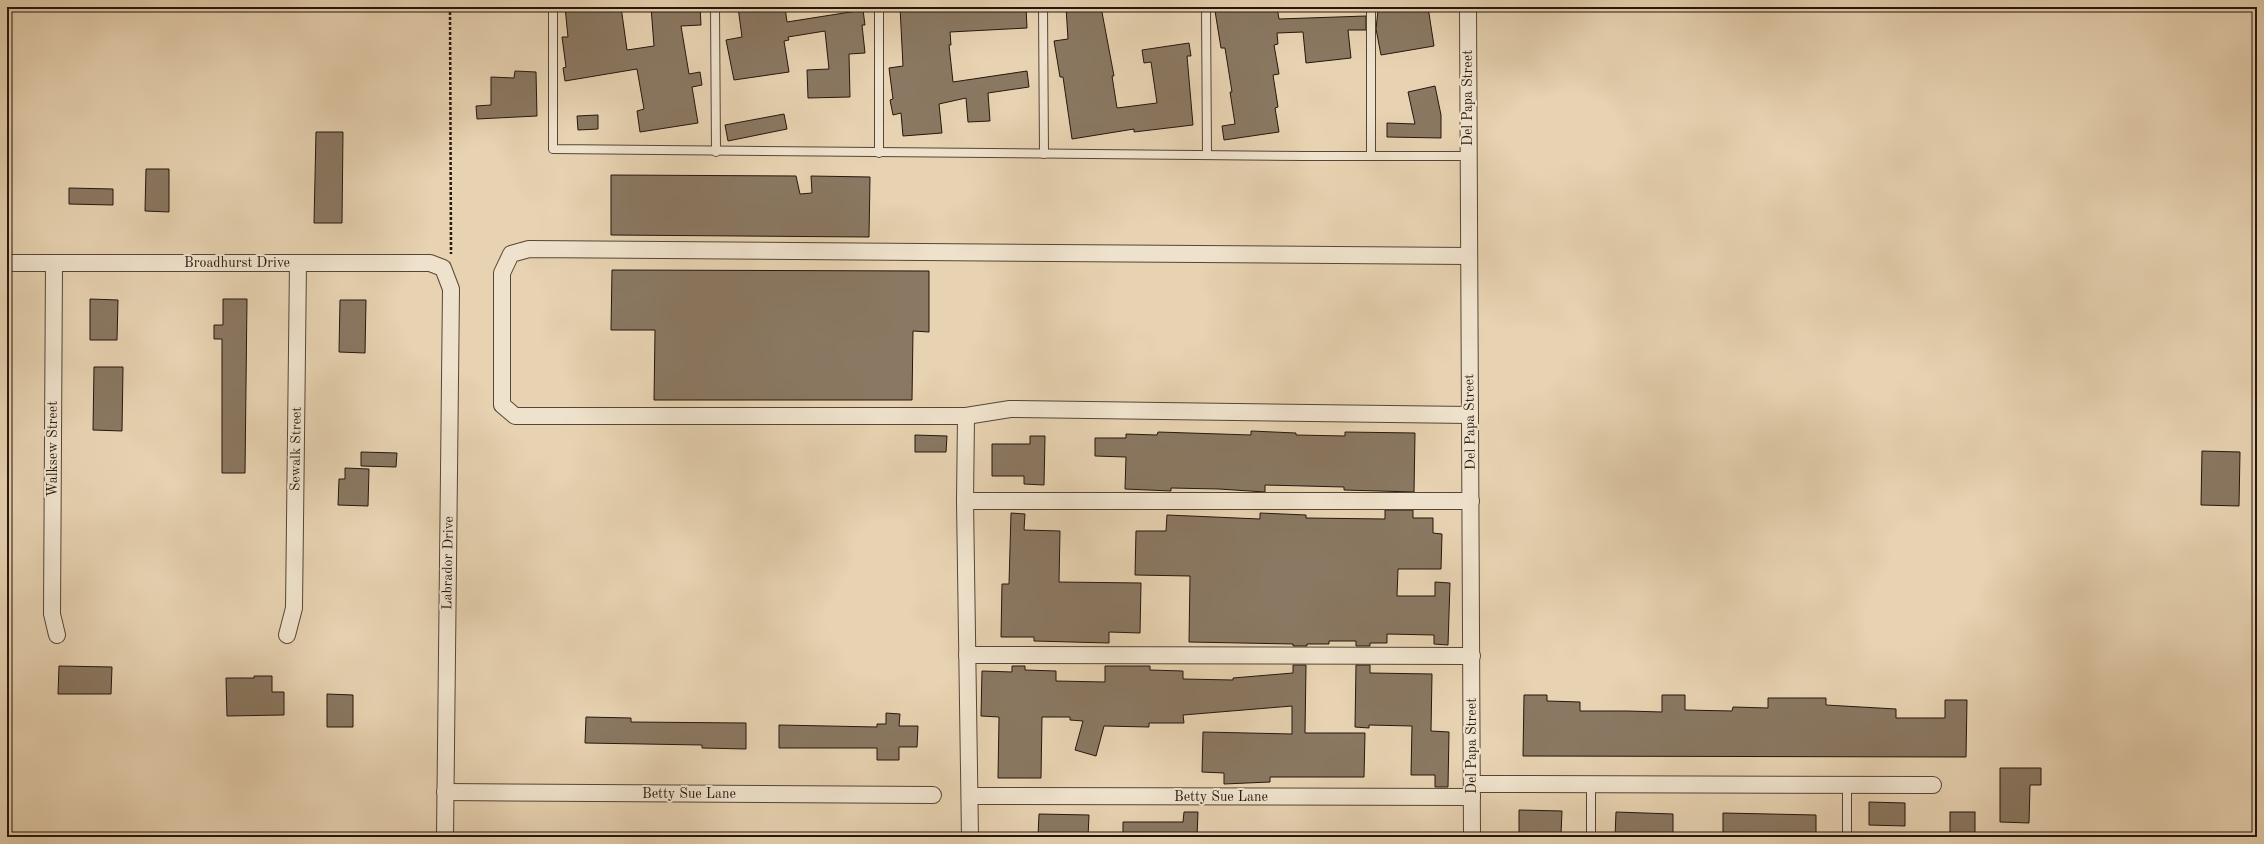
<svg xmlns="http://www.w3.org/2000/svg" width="2264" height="844" viewBox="0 0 2264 844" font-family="'Old Standard TT',serif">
  <rect width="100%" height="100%" fill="#e7d2b1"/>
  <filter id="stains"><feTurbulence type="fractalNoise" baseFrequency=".005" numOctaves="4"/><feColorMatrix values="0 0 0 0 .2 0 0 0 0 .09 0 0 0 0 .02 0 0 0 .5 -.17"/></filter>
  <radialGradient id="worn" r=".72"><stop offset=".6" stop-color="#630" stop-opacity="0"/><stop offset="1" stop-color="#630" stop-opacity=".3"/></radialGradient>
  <g fill="#8a7862" stroke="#26170d">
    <polygon points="565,7 621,7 627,50 654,46 651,7 700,7 701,25 681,26 689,74 700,72 702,85 692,87 698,123 640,132 637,111 644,109 637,69 565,81 563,68 566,67 562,37 568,37"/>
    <polygon points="738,7 785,7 787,22 863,10 865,25 862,25 865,53 849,54 850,97 808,98 807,70 829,69 825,31 788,37 789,40 784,41 789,72 734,80 726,40 742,37"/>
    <polygon points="900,7 1026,7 1027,28 950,32 951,45 949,45 953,82 1027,71 1029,87 988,93 990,121 968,122 966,98 939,104 942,133 903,136 901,113 893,115 890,100 893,99 889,68 903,66"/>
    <polygon points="1066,7 1101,7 1114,76 1112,76 1117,108 1157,103 1151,62 1144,63 1142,50 1189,43 1191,56 1187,56 1193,125 1134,132 1134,129 1072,139 1063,77 1060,77 1054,41 1068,39"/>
    <polygon points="1240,7 1277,7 1279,19 1366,16 1366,30 1348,30 1351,58 1306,63 1303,32 1277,33 1278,44 1274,45 1279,74 1273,75 1278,107 1275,108 1279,132 1224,140 1222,126 1235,124 1230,92 1232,92 1225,48 1221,48 1215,11"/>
    <polygon points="1399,7 1428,7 1434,46 1381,55 1376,29 1378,10"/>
    <polygon points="515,71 536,72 537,116 477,119 476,106 491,105 491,77 514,78"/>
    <polygon points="1435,86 1441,115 1441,138 1387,137 1387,123 1415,124 1408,92"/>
    <polygon points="784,114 787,129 728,141 725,125"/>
    <polygon points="598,115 598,129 578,130 577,116"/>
    <polygon points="316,132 343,132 342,223 314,223"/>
    <polygon points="146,169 169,169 169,212 145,211"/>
    <polygon points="611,175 796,176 800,194 812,193 811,176 870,177 869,237 611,235"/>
    <polygon points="69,188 113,189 113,205 69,204"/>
    <polygon points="612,270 929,271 929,332 913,331 912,400 654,400 655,330 611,330"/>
    <polygon points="90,299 118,300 117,340 90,340"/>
    <polygon points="223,299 247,299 245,473 222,473 222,339 214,339 214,325 223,325"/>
    <polygon points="340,300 366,300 365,353 339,352"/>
    <polygon points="94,367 123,367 122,431 93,430"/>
    <polygon points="1251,431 1296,433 1296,435 1345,436 1345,432 1415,433 1414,492 1344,490 1344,487 1265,485 1265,492 1219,489 1171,488 1171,491 1125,489 1126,457 1095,456 1095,438 1126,438 1126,434 1157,435 1158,432 1251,435"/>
    <polygon points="915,435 947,436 946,452 915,452"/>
    <polygon points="1030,436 1045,436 1044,485 1024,484 1024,476 992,476 992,444 1030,444"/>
    <polygon points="2202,451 2240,452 2239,506 2201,505"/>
    <polygon points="361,452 397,453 396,467 361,466"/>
    <polygon points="345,468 369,469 368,506 338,505 339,479 345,479"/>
    <polygon points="1385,510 1413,510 1413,518 1433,518 1433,533 1442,534 1441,569 1398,569 1397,596 1435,596 1435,582 1450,583 1448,645 1434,644 1434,635 1387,634 1387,643 1370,643 1370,646 1356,646 1356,641 1329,641 1329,644 1307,644 1307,646 1293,646 1293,644 1189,642 1190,576 1135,575 1136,531 1166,531 1167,515 1260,519 1260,513 1306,515 1306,518 1385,519"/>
    <polygon points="1011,513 1025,514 1024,530 1060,531 1059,582 1141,583 1140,633 1109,632 1109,643 1034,641 1034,637 1001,637 1002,584 1009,584"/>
    <polygon points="1293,665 1306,665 1305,733 1365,733 1364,777 1270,777 1270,782 1224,784 1224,773 1202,772 1203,732 1292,734 1292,706 1183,715 1184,723 1149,723 1149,727 1104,726 1096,756 1075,750 1083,721 1070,720 1070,717 1042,717 1041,778 998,778 999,717 981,716 982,671 1012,672 1012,666 1025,666 1025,670 1056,671 1056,681 1105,682 1105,666 1150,666 1150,670 1183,671 1183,679 1233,680 1233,678 1293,673"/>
    <polygon points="1356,665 1370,665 1370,673 1432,674 1431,731 1449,732 1448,787 1435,787 1435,775 1411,775 1412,726 1369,725 1369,728 1355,727"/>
    <polygon points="59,666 112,667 111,694 58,694"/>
    <polygon points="254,676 272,676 272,692 284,692 284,715 227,716 226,678 254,678"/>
    <polygon points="327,694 353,695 353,727 327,727"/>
    <polygon points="1524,695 1547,695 1547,701 1580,702 1580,711 1627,711 1662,712 1662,695 1685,695 1685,710 1732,711 1733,707 1768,708 1768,698 1826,698 1826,705 1896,709 1896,718 1945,718 1945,700 1967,700 1966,757 1523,756"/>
    <polygon points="886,713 900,714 899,726 918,726 917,747 899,747 899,760 877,760 877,748 779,748 779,725 877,727 877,724 886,724"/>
    <polygon points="586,717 631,718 631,722 746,723 746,749 702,748 702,745 585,743"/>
    <polygon points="2000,768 2041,768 2041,785 2030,785 2029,823 2000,822"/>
    <polygon points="1869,802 1905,803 1905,826 1869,825"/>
    <polygon points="1519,810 1562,811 1561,835 1519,834"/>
    <polygon points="1184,812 1198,812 1197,837 1123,837 1123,822 1183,822"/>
    <polygon points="1616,812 1673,814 1673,837 1615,837"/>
    <rect x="1950" y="812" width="25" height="25"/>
    <polygon points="1723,813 1816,815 1816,837 1723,837"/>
    <polygon points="1039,814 1089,815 1088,837 1038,837"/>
  </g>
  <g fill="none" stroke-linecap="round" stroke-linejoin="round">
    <g stroke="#564636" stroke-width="10">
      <g id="service">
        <polyline points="553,7 553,149 1304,156 1468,156"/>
        <polyline points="715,7 716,152"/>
        <polyline points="879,7 879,153"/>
        <polyline points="1043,7 1044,154"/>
        <polyline points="1206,7 1207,155"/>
        <polyline points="1371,7 1371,156"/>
        <polyline points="1591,784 1591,837"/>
        <polyline points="1847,837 1847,786"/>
      </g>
    </g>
    <g stroke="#564636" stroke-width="18">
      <g id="minor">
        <polyline points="1468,7 1472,837"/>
        <polyline points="1469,256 529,249 511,254 502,273 502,405 515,416 966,416 1010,409 1470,415"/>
        <polyline points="7,263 430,263 443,268 451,289 445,837"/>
        <polyline points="54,263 52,614 57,635"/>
        <polyline points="966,416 965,501 970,837"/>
        <polyline points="965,501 1471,501"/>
        <polyline points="287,635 294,608 298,263"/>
        <polyline points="967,655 1472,656"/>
        <polyline points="1472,784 1933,785"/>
        <polyline points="445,792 933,795"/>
        <polyline points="970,796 1472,797"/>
      </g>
    </g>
    <polyline stroke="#26170d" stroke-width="2.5" stroke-dasharray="3 2" stroke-linecap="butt" points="450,7 451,254"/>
    <use href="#service" stroke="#efe2cc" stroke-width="8"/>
    <use href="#minor" stroke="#efe2cc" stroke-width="16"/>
  </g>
  <g text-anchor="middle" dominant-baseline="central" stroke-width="4" stroke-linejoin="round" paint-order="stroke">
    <g font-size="14" fill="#26170d" stroke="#efe2cc">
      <text transform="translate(1468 98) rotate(-90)">Del Papa Street</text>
      <text x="237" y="263">Broadhurst Drive</text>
      <text transform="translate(1470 422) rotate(-91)">Del Papa Street</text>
      <text transform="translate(53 449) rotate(-90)">Walksew Street</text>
      <text transform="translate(296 449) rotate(-89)">Sewalk Street</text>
      <text transform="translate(448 563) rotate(-89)">Labrador Drive</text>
      <text transform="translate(1472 746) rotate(-90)">Del Papa Street</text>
      <text x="689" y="794">Betty Sue Lane</text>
      <text x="1221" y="797">Betty Sue Lane</text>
    </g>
  </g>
  <rect width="2264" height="844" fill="none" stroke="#e7d2b1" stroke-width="24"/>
  <rect x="8" y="8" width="2248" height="828" fill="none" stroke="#26170d" stroke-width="2"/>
  <rect x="12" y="12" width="2240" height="820" fill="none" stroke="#26170d"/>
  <rect width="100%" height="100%" filter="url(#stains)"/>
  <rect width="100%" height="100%" fill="url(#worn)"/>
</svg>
